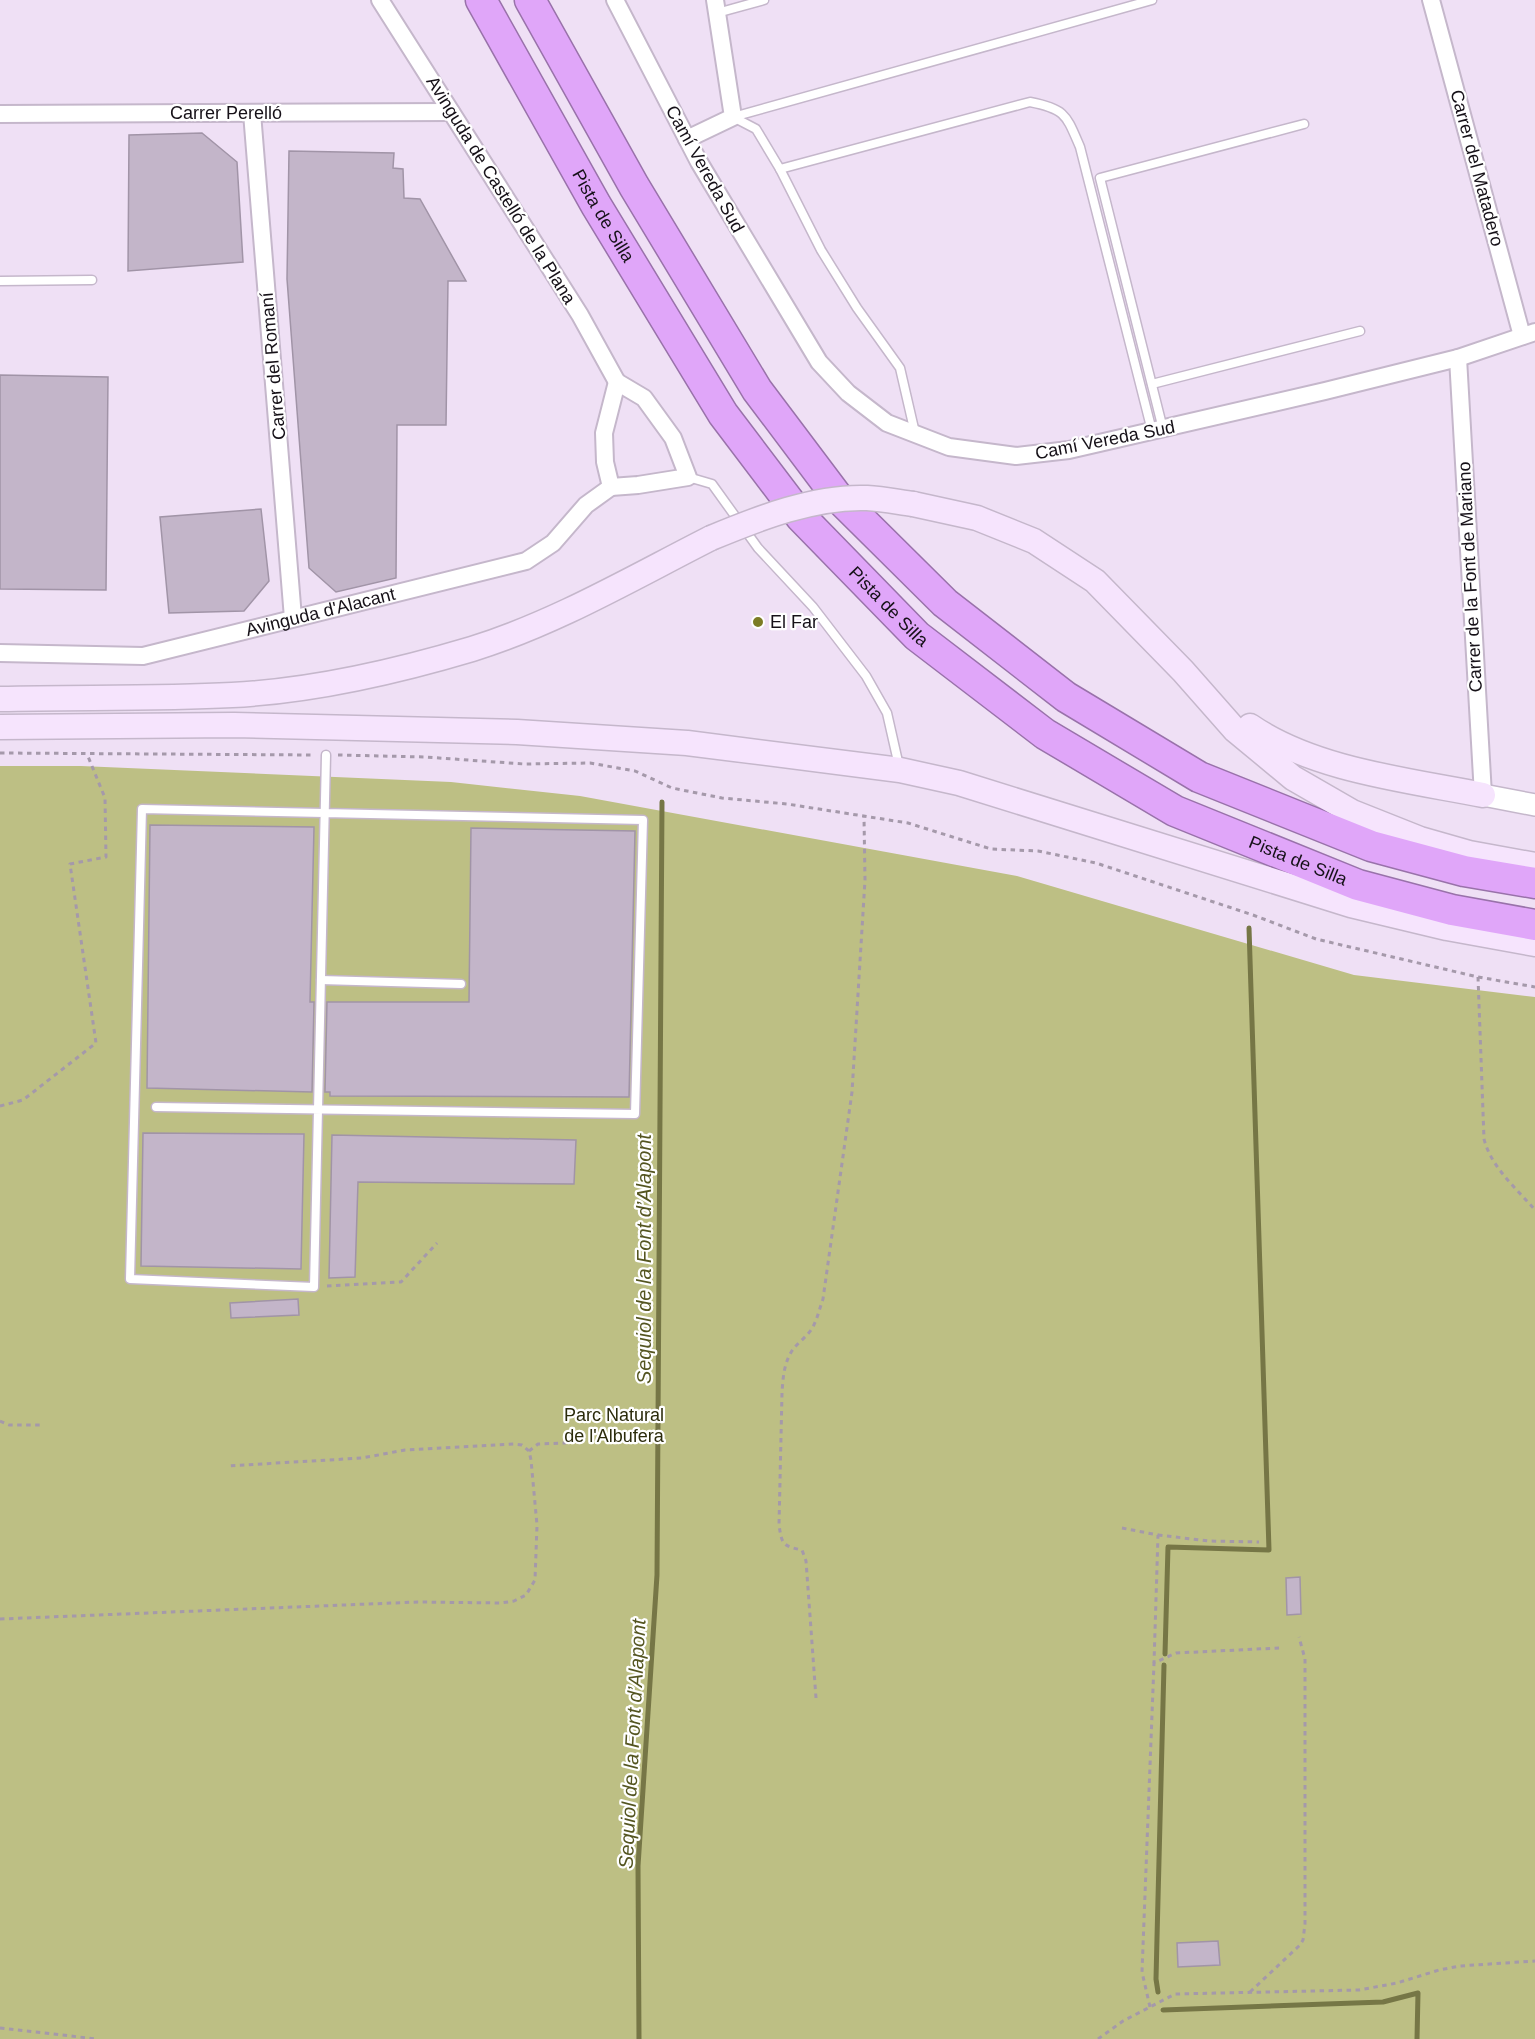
<svg xmlns="http://www.w3.org/2000/svg" width="1535" height="2039" viewBox="0 0 1535 2039" font-family="Helvetica,sans-serif">
  <rect width="100%" height="100%" fill="#efe0f5"/>
  <polygon fill="#bdbf84" points="0,766 81,766 451,782 580,796 1017,876 1354,975 1535,997 1535,2039 0,2039"/>
  <g fill="none" stroke-linecap="round" stroke-linejoin="round">
    <g stroke="#767646" stroke-width="5">
      <polyline points="1165,1654 1168,1547 1269,1550 1249,928"/>
      <polyline points="1158,1992 1156,1979 1157,1938 1164,1665"/>
      <polyline points="1163,2010 1383,2002 1418,1993 1417,2039"/>
      <polyline points="639,2039 638,1866 657,1575 662,802"/>
    </g>
  </g>
  <g fill="#c3b5c9" stroke="#a194a7" stroke-width="1.5">
    <polygon points="202,133 237,162 243,262 128,271 129,135"/>
    <polygon points="289,151 394,153 393,168 403,169 404,198 420,199 466,281 448,281 446,425 397,425 396,578 336,592 309,568 287,279"/>
    <polygon points="0,375 108,377 106,590 0,589"/>
    <polygon points="261,509 269,581 244,611 169,613 160,517"/>
    <polygon points="150,825 314,827 310,1002 314,1002 312,1092 147,1088"/>
    <polygon points="471,828 635,831 629,1097 330,1096 330,1092 325,1092 327,1002 469,1002"/>
    <polygon points="143,1133 304,1134 301,1269 141,1266"/>
    <polygon points="332,1135 576,1140 574,1184 358,1182 355,1277 329,1278"/>
    <polygon points="298,1299 299,1315 231,1318 230,1303"/>
    <polygon points="1300,1577 1301,1614 1287,1615 1286,1578"/>
    <polygon points="1218,1941 1220,1965 1178,1967 1177,1943"/>
  </g>
  <g fill="none" stroke-linecap="round" stroke-linejoin="round">
    <g stroke="#c5b7cb" stroke-width="11">
      <g id="service">
        <polyline points="717,13 764,0"/>
        <polyline points="733,117 1152,0"/>
        <polyline points="733,117 756,129 780,169 821,250 857,308 900,368 915,433"/>
        <path d="M780 169 1030 102C1066 109 1066 115 1080 147L1152 431"/>
        <polyline points="0,281 92,280"/>
        <polyline points="1152,384 1360,331"/>
        <polyline points="1163,429 1100,178 1304,124"/>
        <polyline points="688,477 712,484 758,548 813,607 866,676 887,713 899,766"/>
        <polyline points="321,980 461,984"/>
        <path d="M156 1107 635 1114 643 820 142 809 130 1279 314 1287C318 1110 322 932 326 755"/>
      </g>
    </g>
    <g stroke="#c5b7cb" stroke-width="20">
      <g id="minor">
        <polyline points="380,0 580,315 617,382"/>
        <polyline points="615,0 699,162 819,362 848,393 887,423 949,447 1016,456 1069,450 1325,391 1458,358 1535,332"/>
        <polyline points="1431,0 1522,336"/>
        <polyline points="252,113 293,618"/>
        <polyline points="0,114 451,112"/>
        <polyline points="687,139 733,117 715,0"/>
        <polyline points="1458,358 1483,795"/>
        <polygon points="617,382 644,398 673,438 688,477 638,485 611,487 605,462 604,433"/>
        <path id="s1" d="M0 653 143 656 526 561 553 543 586 505 611 487"/>
      </g>
    </g>
    <g stroke="#c5b7cb" stroke-width="24">
      <polyline id="tertiary" points="1483,795 1535,805"/>
    </g>
    <g stroke="#c5b7cb" stroke-width="27">
      <g id="secondary">
        <polyline points="913,504 977,518 1034,541 1095,581 1183,671 1235,730 1293,778 1352,812 1420,839 1469,853 1535,865"/>
        <path d="M0 699C77 697 155 699 232 695 313 691 395 672 472 649 556 623 634 577 711 538"/>
        <path d="M1250 726C1314 770 1407 780 1483 795"/>
        <polyline points="0,727 234,725 517,732 687,743 900,770 959,783 1351,905 1447,928 1535,944"/>
      </g>
    </g>
    <g stroke="#9972aa" stroke-width="33">
      <g id="motorway">
        <path id="s2" d="M481 0 596 205 723 414 801 517 917 636 1045 734 1175 811 1358 885 1452 910 1535 925"/>
        <polyline points="530,0 634,186 757,390 836,495 945,603 1066,697 1199,777 1371,846 1464,871 1535,883"/>
      </g>
    </g>
    <g stroke="#a599aa" stroke-width="3" stroke-dasharray="4.5 4.5" stroke-linecap="butt">
      <polyline points="0,753 313,755"/>
      <polyline points="338,755 425,757 524,764 590,763 635,771 672,788 722,798 787,804 908,823 991,849 1038,851 1096,863 1253,915 1316,939 1478,977 1535,987"/>
      <path d="M1478 977 1484 1139C1491 1167 1516 1188 1535 1210"/>
      <polyline points="0,1106 23,1100 96,1043 70,864 106,857 105,798 87,754"/>
      <polyline points="327,1286 401,1282 437,1243"/>
      <polyline points="0,1421 9,1425 40,1425"/>
      <polyline points="529,1451 538,1444 566,1443"/>
      <polyline points="1122,1528 1158,1535 1154,1663"/>
      <polyline points="1158,1535 1209,1541 1259,1542"/>
      <polyline points="0,1619 418,1602 501,1603 514,1601 526,1595 535,1580 537,1525 531,1460 529,1451 522,1445 514,1444 405,1450 362,1458 227,1466"/>
      <path d="M816 1698 806 1561 802 1550C783 1546 782 1545 779 1525L782 1393C783 1377 784 1361 794 1348 799 1342 806 1337 811 1330 817 1321 819 1310 823 1299L852 1092 865 880 864 817"/>
      <polyline points="1250,1992 1300,1945 1303,1940 1305,1924 1305,1659 1299,1637"/>
      <polyline points="1150,2007 1142,1972 1154,1663 1176,1653 1279,1648"/>
      <polyline points="0,2028 97,2039"/>
      <polyline points="1098,2039 1123,2021 1175,1994 1359,1990 1397,1983 1439,1970 1460,1966 1535,1961"/>
    </g>
    <use href="#service" stroke="#fff" stroke-width="8"/>
    <use href="#minor" stroke="#fff" stroke-width="16"/>
    <use href="#tertiary" stroke="#fff" stroke-width="21"/>
    <use href="#secondary" stroke="#f6e4fd" stroke-width="24"/>
    <use href="#motorway" stroke="#e0a6f9" stroke-width="30"/>
    <g stroke="#c5b7cb" stroke-width="27" stroke-linecap="butt">
      <path id="secondary-bridge" d="M711 538C759 518 815 496 867 498 883 499 898 502 913 504"/>
    </g>
    <use href="#secondary-bridge" stroke="#f6e4fd" stroke-width="24"/>
  </g>
  <circle fill="#7c7c25" stroke="#fff" stroke-width="2" cx="758" cy="622" r="6"/>
  <g text-anchor="middle" dominant-baseline="central" stroke-width="4.5" stroke-linejoin="round" paint-order="stroke">
    <g font-size="18" fill="#161118" stroke="#fff">
      <text x="226" y="113">Carrer Perelló</text>
      <text transform="translate(1477 168) rotate(75)">Carrer del Matadero</text>
      <text transform="translate(705 169) rotate(61)">Camí Vereda Sud</text>
      <text transform="translate(501 190) rotate(58)">Avinguda de Castelló de la Plana</text>
      <text stroke="none"><textPath href="#s2" startOffset="248">Pista de Silla</textPath></text>
      <text transform="translate(273 366) rotate(-95)">Carrer del Romaní</text>
      <text transform="translate(1105 440) rotate(-11)">Camí Vereda Sud</text>
      <text transform="translate(1470 577) rotate(-93)">Carrer de la Font de Mariano</text>
      <text stroke="none"><textPath href="#s2" startOffset="734">Pista de Silla</textPath></text>
      <text stroke="none"><textPath href="#s1" startOffset="326">Avinguda d'Alacant</textPath></text>
      <text stroke="none"><textPath href="#s2" startOffset="1220">Pista de Silla</textPath></text>
    </g>
    <g font-size="18" fill="#161118" stroke="#fff" text-anchor="start">
      <text x="770" y="622">El Far</text>
    </g>
    <g font-size="18" fill="#2b2b0b" stroke="#fff">
      <text x="614" y="1415">Parc Natural<tspan x="614" dy="21">de l'Albufera</tspan></text>
    </g>
    <g font-size="20" font-style="italic" fill="#545520" stroke="#fff">
      <text transform="translate(644 1259) rotate(-90)">Sequiol de la Font d’Alapont</text>
      <text transform="translate(632 1744) rotate(-87)">Sequiol de la Font d’Alapont</text>
    </g>
  </g>
</svg>
